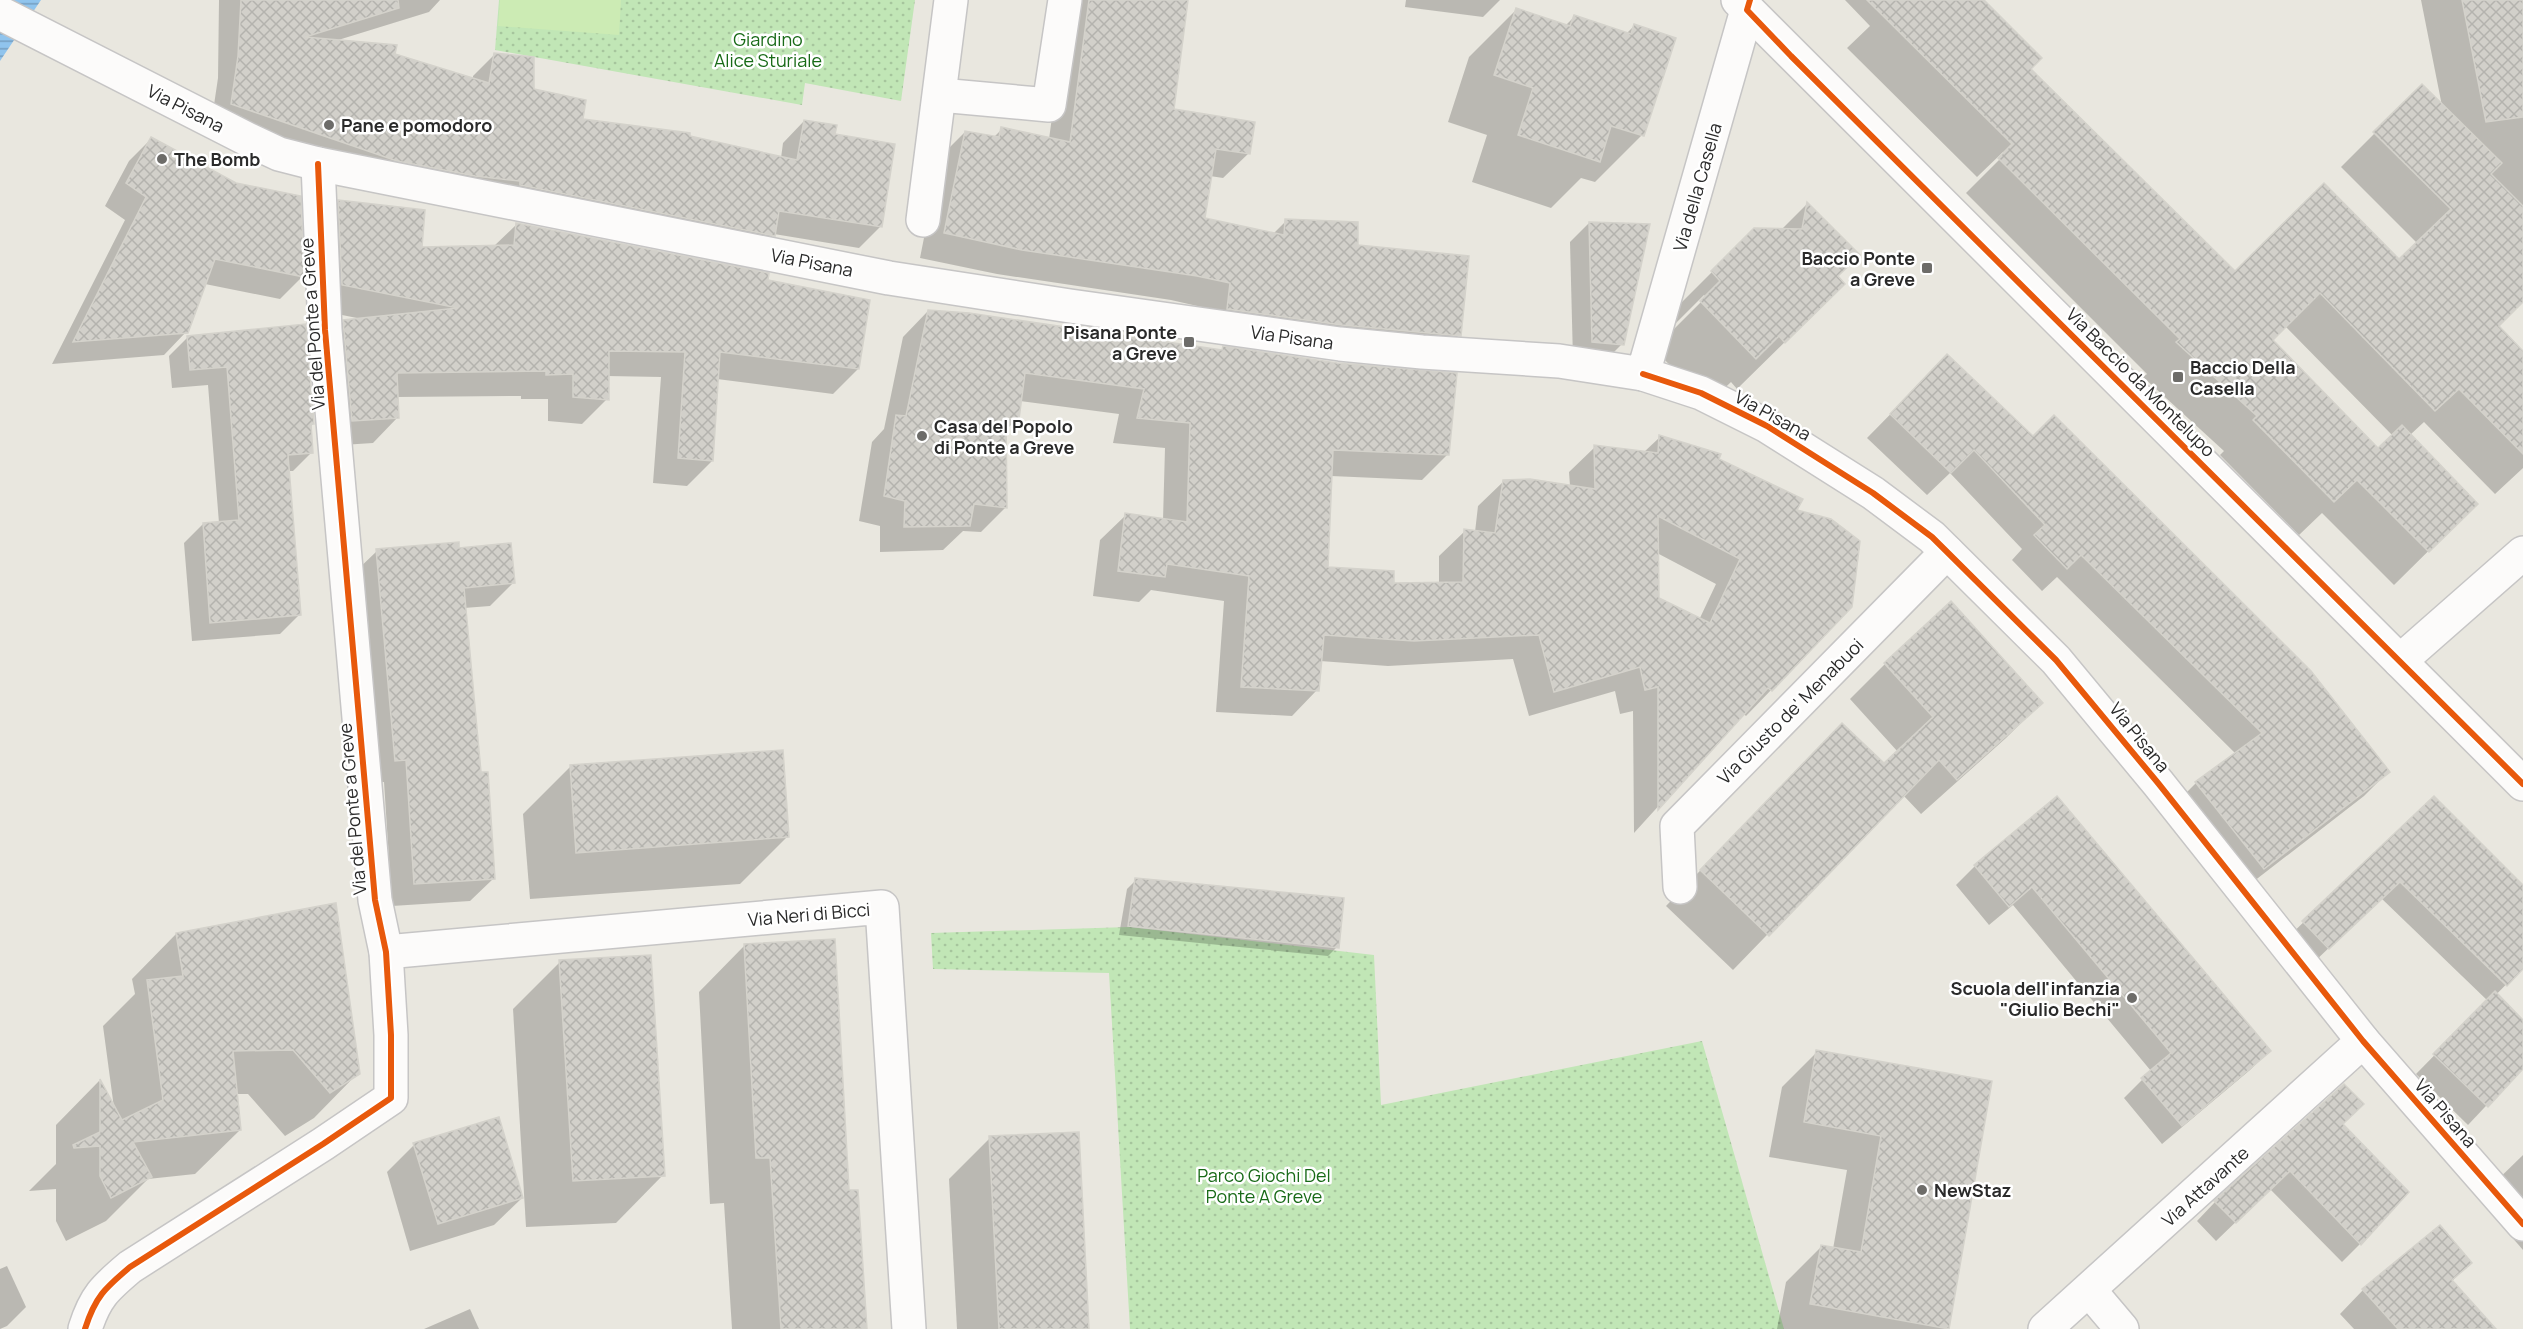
<svg xmlns="http://www.w3.org/2000/svg" width="2523" height="1329" viewBox="0 0 2523 1329" font-family="Manrope,sans-serif">
  <defs>
    <pattern id="park-dots" width="8" height="8" patternUnits="userSpaceOnUse" patternTransform="scale(1.5)"><rect width="8" height="8" fill="#c1e6b6"/><path d="M2 2h.1M6 6h.1" fill="none" stroke="#a6c59d" stroke-width="1.8" stroke-linecap="round"/></pattern>
    <pattern id="water-rules" width="6" height="5" patternUnits="userSpaceOnUse" patternTransform="scale(1.5)"><rect width="6" height="5" fill="#90c4ed"/><path d="M0 2.5h6" fill="none" stroke="#769fc0"/></pattern>
    <pattern id="building-cross-hatch" width="8" height="8" patternUnits="userSpaceOnUse" patternTransform="scale(1.5)"><rect width="8" height="8" fill="#d2d0ca"/><path d="M0 0l8 8M0 8l8-8" fill="none" stroke="#b4b3ae"/></pattern>
  </defs>
  <rect width="100%" height="100%" fill="#e9e7df"/>
  <g fill="url(#park-dots)">
    <polygon points="499,0 915,0 901,101 805,83 802,105 495,50"/>
    <polygon points="1129,927 1374,955 1381,1105 1702,1041 1784,1329 1130,1329 1109,973 933,969 931,933"/>
  </g>
  <polygon fill="#ccebb4" points="500,0 621,0 619,35 498,26"/>
  <polygon fill="url(#water-rules)" points="0,0 41,0 0,61"/>
  <g fill="#0003" fill-rule="evenodd">
    <polygon points="219,0 440,0 429,12 335,41 393,55 473,79 473,76 494,55 532,90 582,121 688,137 781,158 783,143 804,121 834,135 880,227 859,248 774,234 753,257 211,125 218,78"/>
    <polygon points="1068,0 1187,0 1172,110 1249,153 1223,178 1210,176 1203,219 1273,234 1286,221 1356,247 1459,335 1434,360 1203,334 1206,308 1171,300 997,274 920,258 940,157 965,132 993,138 1002,129 1049,139"/>
    <polygon points="1406,0 1500,0 1483,17 1405,7"/>
    <path d="M1845 0H1981L2029 69 2235 273 2399 261 2418 244 2341 167 2422 86 2442 106 2421 0H2523V300L2497 326 2523 353V468L2495 494 2424 422 2410 435 2476 504 2394 585 2322 513 2299 535 2220 455 2224 451 2143 377 2147 374 1966 193 2005 154 2003 152 1977 177 1847 48 1870 26ZM2285 326 2393 436 2378 450 2271 340Z"/>
    <polygon points="1516,10 1565,26 1574,17 1626,34 1634,26 1642,135 1595,182 1581,178 1551,208 1472,182 1487,135 1448,122 1469,57"/>
    <polygon points="151,139 236,184 299,197 302,277 280,299 205,284 186,332 164,355 52,364 125,220 105,206 129,161"/>
    <polygon points="339,201 420,249 493,247 517,224 767,281 858,369 833,394 717,379 712,461 687,486 653,483 661,377 607,376 607,399 582,424 548,421 548,399 521,399 521,396 397,397 398,417 373,443 327,446 319,347 344,321 362,319 317,310 314,226"/>
    <polygon points="1807,204 1796,331 1737,389 1731,382 1708,404 1654,349 1706,297 1704,295 1672,327 1665,319 1755,229 1781,230"/>
    <polygon points="1589,223 1622,344 1603,363 1573,360 1570,242"/>
    <path d="M928 311 1220 351 1223 348 1447 455 1422 480 1331 476 1326 568 1392 584H1439V556L1465 531 1475 532 1478 506 1504 481 1570 486 1569 472 1595 447 1643 453 1660 437 1717 460 1795 511 1851 607 1746 716 1743 713 1634 833 1633 711 1620 714 1615 691 1529 716 1513 659 1388 666 1320 661 1317 690 1292 716 1216 712 1224 601 1151 590 1139 602 1093 596 1100 540 1126 515 1163 520 1165 448 1113 443 1119 414 1020 401 1017 419 1005 431 1006 507 981 532 963 531 943 550 880 552V526L859 521 872 442 884 429 903 337ZM1657 553 1716 584 1699 620 1657 599Z"/>
    <polygon points="188,337 313,424 310,427 312,452 293,471 287,471 299,615 280,634 192,641 184,543 203,524 219,523 208,385 172,388 169,356"/>
    <polygon points="1924,380 2388,772 2364,796 2240,892 2172,807 2196,783 2236,754 2057,577 2042,591 2012,560 2022,549 1950,473 1927,495 1867,438"/>
    <polygon points="458,550 513,583 490,606 464,608 479,774 493,879 470,901 392,906 384,782 372,783 354,573 377,551"/>
    <polygon points="1885,664 2041,703 2006,738 1921,814 1903,795 1733,970 1666,906 1807,760 1883,765 1898,752 1850,699"/>
    <polygon points="570,767 788,836 740,884 530,899 523,814"/>
    <polygon points="2057,798 2269,1051 2250,1070 2162,1144 2124,1098 2151,1071 2013,905 1989,925 1956,885 1975,866"/>
    <polygon points="2434,798 2523,887 2523,967 2489,1002 2381,898 2311,965 2286,939"/>
    <polygon points="1136,880 1337,947 1328,956 1119,935 1127,889"/>
    <polygon points="176,934 358,1073 314,1118 285,1136 248,1094 236,1094 240,1130 195,1174 148,1179 106,1221 66,1241 56,1221 56,1189 29,1191 56,1164 56,1125 99,1081 114,1108 103,1026 135,994 132,979"/>
    <polygon points="745,945 847,1192 866,1329 732,1329 724,1203 710,1204 699,992"/>
    <polygon points="560,962 663,1175 616,1223 526,1227 513,1009"/>
    <polygon points="2469,1020 2516,1074 2468,1125 2416,1074"/>
    <polygon points="1817,1052 1991,1082 1947,1329 1777,1329 1786,1282 1821,1247 1833,1249 1847,1170 1769,1157 1782,1087"/>
    <polygon points="2341,1125 2360,1244 2342,1262 2270,1189 2216,1241 2197,1221 2215,1202"/>
    <polygon points="990,1138 1087,1329 957,1329 949,1179"/>
    <polygon points="414,1145 522,1198 494,1225 410,1251 387,1172"/>
    <polygon points="2523,1155 2523,1250 2484,1205 2484,1193"/>
    <polygon points="2439,1227 2470,1263 2452,1281 2494,1329 2354,1329 2340,1314 2363,1290"/>
    <polygon points="7,1266 26,1307 7,1326 0,1329 0,1269"/>
    <polygon points="470,1309 479,1329 424,1329"/>
  </g>
  <g fill="url(#building-cross-hatch)" stroke="#d4d2cb" stroke-width="1.5" fill-rule="evenodd">
    <polygon points="241,0 398,0 399,8 305,37 397,45 395,54 489,83 494,53 534,57 534,89 586,100 583,119 690,133 690,136 797,160 804,120 837,125 835,134 895,144 882,227 779,211 775,236 520,185 520,181 475,176 397,161 231,104 238,56"/>
    <polygon points="1089,0 1188,0 1174,109 1255,122 1250,154 1216,149 1205,218 1284,235 1285,219 1358,222 1358,245 1469,256 1461,336 1342,325 1227,309 1230,283 1197,276 1022,250 944,233 965,131 999,137 1001,127 1070,142"/>
    <polygon points="1867,0 1984,0 2042,58 2031,69 2235,271 2324,183 2399,259 2451,209 2373,132 2422,84 2502,163 2491,174 2523,206 2523,302 2499,326 2523,351 2523,454 2459,389 2435,411 2320,293 2273,340 2378,448 2402,425 2478,504 2429,552 2357,480 2334,502 2253,420 2257,416 2176,342 2180,339 1998,158 2012,144"/>
    <polygon points="2462,0 2523,0 2523,117 2486,122"/>
    <polygon points="1516,8 1570,26 1574,15 1631,34 1634,24 1676,38 1644,136 1611,126 1600,162 1518,135 1533,88 1494,75"/>
    <polygon points="151,137 236,183 301,196 304,277 215,259 188,333 73,342 146,197 126,183"/>
    <polygon points="338,200 425,210 422,247 514,245 516,223 769,273 768,280 870,300 859,369 720,352 713,461 678,458 685,352 609,351 609,400 573,397 573,374 546,375 546,371 397,373 399,418 352,421 343,320 458,308 342,285"/>
    <polygon points="1807,202 1860,255 1838,276 1845,284 1785,343 1779,336 1756,359 1700,301 1720,281 1711,271 1754,228 1802,229"/>
    <polygon points="1589,222 1650,224 1624,345 1592,342"/>
    <path d="M928 310 969 313 1222 350 1223 346 1337 363 1457 373 1449 455 1333 450 1328 567 1394 571V583L1463 582 1464 529 1495 533 1503 480 1530 479 1595 489 1594 445 1658 453 1659 435 1721 454 1719 459 1803 499 1797 510 1831 519 1860 541 1852 607 1772 691 1768 688 1658 810V687L1645 690 1640 667 1554 692 1539 635 1414 641 1324 635 1319 691 1241 687 1249 576 1167 564 1165 577 1118 571 1125 513 1187 522 1190 423 1137 418 1144 389 1025 373 1019 419 1006 418 1007 508 974 504 970 526 904 527 905 501 884 496 896 415 906 416ZM1658 516 1740 559 1710 623 1659 598Z"/>
    <polygon points="306,324 314,424 311,424 313,453 288,455 301,615 210,623 203,523 239,520 227,367 190,370 187,336"/>
    <polygon points="1947,354 2033,436 2054,415 2311,671 2390,772 2264,869 2195,782 2262,733 2081,555 2067,569 2034,535 2045,525 1974,450 1951,473 1890,414"/>
    <polygon points="459,542 459,548 511,543 515,583 464,588 481,772 488,772 495,879 414,884 406,760 395,761 376,549"/>
    <polygon points="1951,601 2043,703 1957,780 1939,760 1769,936 1700,870 1842,723 1884,763 1933,717 1884,663"/>
    <polygon points="783,750 789,837 576,853 570,765"/>
    <polygon points="2057,796 2271,1051 2182,1126 2141,1078 2171,1053 2032,887 2009,907 1974,865"/>
    <polygon points="2434,796 2523,885 2523,969 2507,986 2400,882 2329,949 2302,921"/>
    <polygon points="1135,878 1344,898 1339,948 1128,926"/>
    <polygon points="336,903 360,1074 330,1093 293,1050 233,1051 241,1130 133,1142 152,1177 111,1198 100,1176 100,1146 74,1148 73,1145 100,1132 100,1079 122,1120 163,1100 147,980 183,976 176,933"/>
    <polygon points="835,939 849,1190 858,1190 867,1329 781,1329 770,1158 756,1158 744,944"/>
    <polygon points="651,955 665,1176 573,1181 559,960"/>
    <polygon points="2495,991 2523,1020 2523,1069 2488,1107 2433,1054"/>
    <polygon points="1816,1050 1992,1081 1949,1329 1810,1304 1821,1245 1861,1252 1881,1136 1804,1122"/>
    <polygon points="2344,1084 2364,1104 2343,1124 2409,1192 2361,1245 2290,1171 2236,1223 2214,1201"/>
    <polygon points="499,1117 523,1198 438,1224 413,1143"/>
    <polygon points="1079,1132 1089,1329 999,1329 989,1136"/>
    <polygon points="2440,1225 2472,1263 2452,1280 2496,1329 2398,1329 2362,1289"/>
  </g>
  <g fill="none" stroke-linecap="round" stroke-linejoin="round">
    <g stroke="#c6c5c5" stroke-width="36">
      <g id="street">
        <polyline points="940,95 1049,105 1065,0"/>
        <polyline points="923,220 951,0"/>
        <polyline points="1643,374 1701,393 1767,426 1873,493 1932,537 2056,660 2158,783 2363,1041 2523,1224"/>
        <polyline points="2400,661 2523,553"/>
        <polyline points="1680,887 1677,826 1947,552"/>
        <polyline points="386,952 882,907 909,1329"/>
        <polyline points="2089,1290 2122,1329"/>
        <path d="M85 1329C95 1297 105 1288 130 1267L323 1144 391 1098V1035L386 952 375 900 325 330 318 164"/>
        <polyline points="2045,1329 2363,1041"/>
      </g>
    </g>
    <g stroke="#c6c5c5" stroke-width="36">
      <g id="secondary">
        <polyline points="1738,0 2523,784"/>
        <polyline points="0,13 247,139 279,154 318,164 889,278 1070,306 1340,344 1422,352 1559,361 1643,374 1747,10"/>
      </g>
    </g>
    <use href="#street" stroke="#fcfbfa" stroke-width="33"/>
    <use href="#secondary" stroke="#fcfbfa" stroke-width="33"/>
    <g stroke="#fff" stroke-width="10">
      <g id="cycleway">
        <polyline points="1750,0 1747,10 1791,56 2523,784"/>
        <polyline points="1643,374 1701,393 1767,426 1873,493 1932,537 2056,660 2158,783 2363,1041 2523,1224"/>
        <path d="M85 1329C95 1297 105 1288 130 1267L323 1144 391 1098V1035L386 952 375 900 325 330 318 164"/>
      </g>
    </g>
    <use href="#cycleway" stroke="#e8590c" stroke-width="6"/>
  </g>
  <g fill="#6d6c69" stroke="#fff" stroke-width="2">
    <circle cx="329" cy="125" r="6"/>
    <circle cx="162" cy="159" r="6"/>
    <rect x="1921" y="262" width="12" height="12" rx="3"/>
    <rect x="1183" y="336" width="12" height="12" rx="3"/>
    <rect x="2172" y="371" width="12" height="12" rx="3"/>
    <circle cx="922" cy="436" r="6"/>
    <circle cx="2132" cy="998" r="6"/>
    <circle cx="1922" cy="1190" r="6"/>
  </g>
  <g text-anchor="middle" dominant-baseline="central" stroke-width="5" stroke-linejoin="round" paint-order="stroke">
    <g font-size="18" fill="#186a17" stroke="#fff">
      <text x="768" y="39">Giardino<tspan x="768" dy="21">Alice Sturiale</tspan></text>
      <text x="1264" y="1175">Parco Giochi Del<tspan x="1264" dy="21">Ponte A Greve</tspan></text>
    </g>
    <g font-size="18" fill="#2a2a2a" stroke="#fff">
      <text transform="translate(186 108) rotate(27)">Via Pisana</text>
      <text transform="translate(1697 187) rotate(-74)">Via della Casella</text>
      <text transform="translate(812 262) rotate(11)">Via Pisana</text>
      <text transform="translate(312 324) rotate(-94)">Via del Ponte a Greve</text>
      <text transform="translate(1292 337) rotate(8)">Via Pisana</text>
      <text transform="translate(2141 382) rotate(45)">Via Baccio da Montelupo</text>
      <text transform="translate(1773 415) rotate(29)">Via Pisana</text>
      <text transform="translate(1790 711) rotate(-45)">Via Giusto de' Menabuoi</text>
      <text transform="translate(2140 737) rotate(51)">Via Pisana</text>
      <text transform="translate(352 809) rotate(-95)">Via del Ponte a Greve</text>
      <text transform="translate(809 914) rotate(-5)">Via Neri di Bicci</text>
      <text transform="translate(2446 1113) rotate(49)">Via Pisana</text>
      <text transform="translate(2205 1186) rotate(-42)">Via Attavante</text>
    </g>
    <g font-size="18" font-weight="bold" fill="#2a2a2a" stroke="#fff" text-anchor="start">
      <text x="341" y="125">Pane e pomodoro</text>
      <text x="174" y="159">The Bomb</text>
      <text x="1915" y="258" text-anchor="end">Baccio Ponte<tspan x="1915" dy="21">a Greve</tspan></text>
      <text x="1177" y="332" text-anchor="end">Pisana Ponte<tspan x="1177" dy="21">a Greve</tspan></text>
      <text x="2190" y="367">Baccio Della<tspan x="2190" dy="21">Casella</tspan></text>
      <text x="934" y="426">Casa del Popolo<tspan x="934" dy="21">di Ponte a Greve</tspan></text>
      <text x="2120" y="988" text-anchor="end">Scuola dell'infanzia<tspan x="2120" dy="21">"Giulio Bechi"</tspan></text>
      <text x="1934" y="1190">NewStaz</text>
    </g>
  </g>
</svg>
